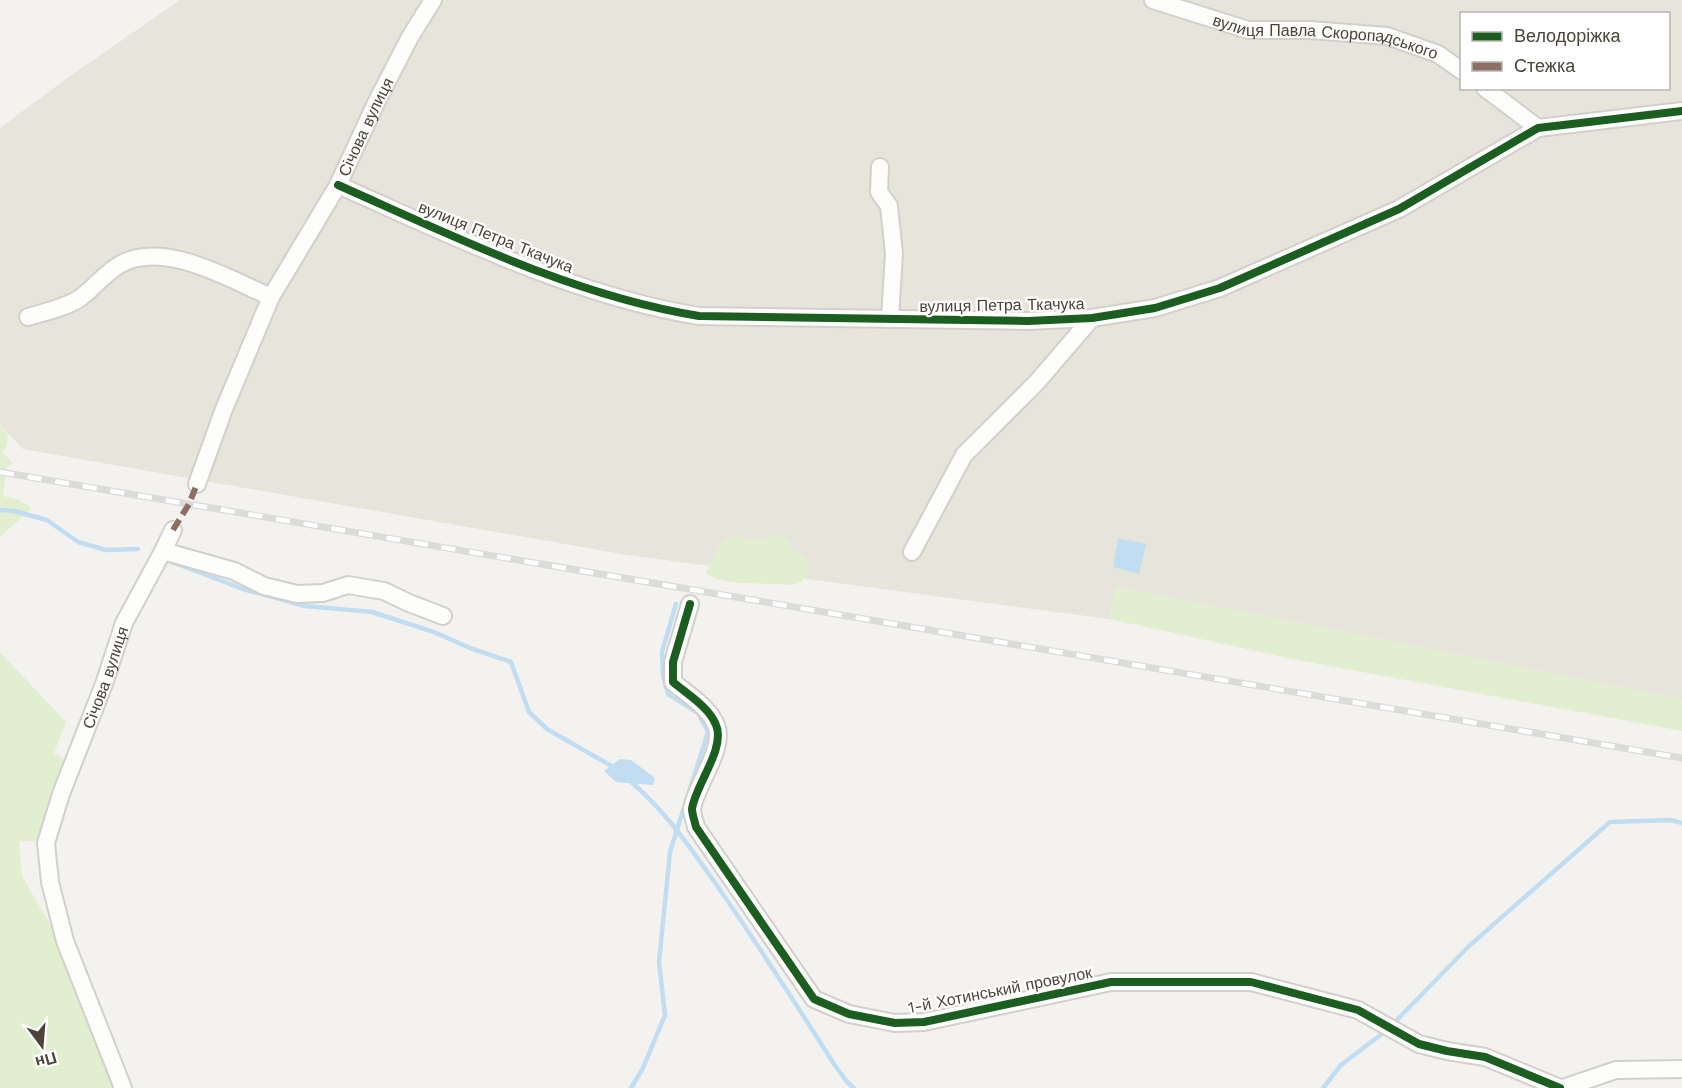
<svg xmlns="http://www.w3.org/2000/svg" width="1682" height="1088" viewBox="0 0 1682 1088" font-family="'Work Sans',sans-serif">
  <rect width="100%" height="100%" fill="#f4f2ee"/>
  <path fill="#e7e4dc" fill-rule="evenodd" d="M180 0H1682V699L1117 587 1109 619 627 555 23 449 0 425V128L70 76ZM1462 14H1668V88H1462Z"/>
  <g fill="#e1eecf">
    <polygon points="0,425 8,435 7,446 2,452 13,463 7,467 3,496 17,499 32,508 0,537"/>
    <path d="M733 535 751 540 783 535 794 550 808 561 809 572 801 582 792 585C770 582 721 587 706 573 715 560 715 541 733 535Z"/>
    <polygon points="1117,587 1682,699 1682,731 1297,660 1109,619"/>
    <polygon points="0,652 66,722 54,753 66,760 38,841 19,841 22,876 63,947 117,1088 0,1088"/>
  </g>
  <g fill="#c0ddf1">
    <polygon points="1118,538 1146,544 1139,574 1113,567"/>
    <polygon points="620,759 631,760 655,778 653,785 616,782 604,771"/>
  </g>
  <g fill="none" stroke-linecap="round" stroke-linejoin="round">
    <g stroke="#c0ddf1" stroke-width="4.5">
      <polyline points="0,510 14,511 47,520 78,542 106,550 138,549"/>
      <polyline points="164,559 243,589 305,606 372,612 434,632 470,648 511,662 529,712 547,729 615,768"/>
      <path d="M630 781C666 811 691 849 718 887 758 945 796 1004 834 1064L847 1082 854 1088"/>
      <polyline points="1393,1024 1469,946 1610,822 1671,820 1682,823"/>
      <polyline points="631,1088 643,1068 665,1015 659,962 670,852 708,732 698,713 668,694 663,676 662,652 676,604"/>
      <polyline points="1323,1088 1341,1065 1387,1030"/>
    </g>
    <g stroke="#d2d0cb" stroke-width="20">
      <g id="street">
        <path id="s1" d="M1153 0 1248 30H1310L1387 36 1438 54 1462 71"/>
        <polyline points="1485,88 1538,128"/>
        <polyline points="880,167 879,192 889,206 894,253 890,319"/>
        <path d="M338 185C453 236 574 296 699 316L1028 321 1092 318 1155 308 1220 288 1399 209 1538 128 1682 111"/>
        <path d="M28 317C45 312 65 308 80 298 94 288 104 274 119 265 163 239 229 279 271 297"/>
        <path id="s2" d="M197 484 224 409 271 297 338 185 376 103 410 37 433 0"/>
        <polyline points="163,551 173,530"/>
        <polyline points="912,552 964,455 1037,382 1092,318"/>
        <path d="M690 604 673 662V682C687 694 709 707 716 725 726 748 695 786 692 809 692 814 695 822 696 827L814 999 849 1014 895 1023 924 1022 1111 982H1251L1358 1010 1419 1044 1447 1051 1485 1057 1560 1088"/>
        <path id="s3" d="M123 1088 65 941 50 882 46 843 61 794 104 684 124 623 163 551 234 571 264 586 297 594 323 593 348 585 384 591 409 603 443 616"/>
        <polyline points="1563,1088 1616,1070 1682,1069"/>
      </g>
    </g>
    <use href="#street" stroke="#fdfdfc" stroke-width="16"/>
    <g stroke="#dbdbda" stroke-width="7">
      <polyline id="rail" points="0,472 1682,758"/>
    </g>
    <use href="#rail" stroke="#fff" stroke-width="4.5" stroke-dasharray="14" stroke-linecap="butt"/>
    <polyline stroke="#8d6e63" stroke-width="6" stroke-dasharray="12 6" stroke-linecap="butt" points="173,530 189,504 197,484"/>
    <g stroke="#fff" stroke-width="11">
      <g id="cycleway">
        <path d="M338 185C453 236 574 296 699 316L1028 321 1092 318 1155 308 1220 288 1399 209 1538 128 1682 111"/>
        <path d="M690 604 673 662V682C687 694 709 707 716 725 726 748 695 786 692 809 692 814 695 822 696 827L814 999 849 1014 895 1023 924 1022 1111 982H1251L1358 1010 1419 1044 1447 1051 1485 1057 1560 1088"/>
      </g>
    </g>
    <use href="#cycleway" stroke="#1b5e20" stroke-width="8"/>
  </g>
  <g text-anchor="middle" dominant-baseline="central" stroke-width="4.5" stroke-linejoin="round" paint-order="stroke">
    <g font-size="16" fill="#4b4439" stroke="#fff">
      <text stroke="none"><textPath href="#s1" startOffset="178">вулиця Павла Скоропадського</textPath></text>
      <text stroke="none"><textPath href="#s2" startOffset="396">Січова вулиця</textPath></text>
      <text transform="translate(496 237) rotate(22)">вулиця Петра Ткачука</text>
      <text transform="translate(1002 305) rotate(-1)">вулиця Петра Ткачука</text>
      <text stroke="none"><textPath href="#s3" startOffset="434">Січова вулиця</textPath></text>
      <text transform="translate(1000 990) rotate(-11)">1-й Хотинський провулок</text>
    </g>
  </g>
  <rect x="1460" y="12" width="210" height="78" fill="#ffffff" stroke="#b7b4b0" stroke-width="1.5"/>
  <rect x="1472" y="32" width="30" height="9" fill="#1b5e20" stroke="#b7b4b0" stroke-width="1.5"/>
  <text x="1514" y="42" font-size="18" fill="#4b4439">Велодоріжка</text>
  <rect x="1472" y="62" width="30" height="9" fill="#8d6e63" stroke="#b7b4b0" stroke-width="1.5"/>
  <text x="1514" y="72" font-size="18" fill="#4b4439">Стежка</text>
  <g transform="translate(42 1046) rotate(164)" stroke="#ffffff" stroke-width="4.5" paint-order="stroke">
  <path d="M0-4.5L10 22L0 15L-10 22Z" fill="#4b4439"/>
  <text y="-9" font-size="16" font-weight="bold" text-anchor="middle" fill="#4b4439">Пн</text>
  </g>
</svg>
